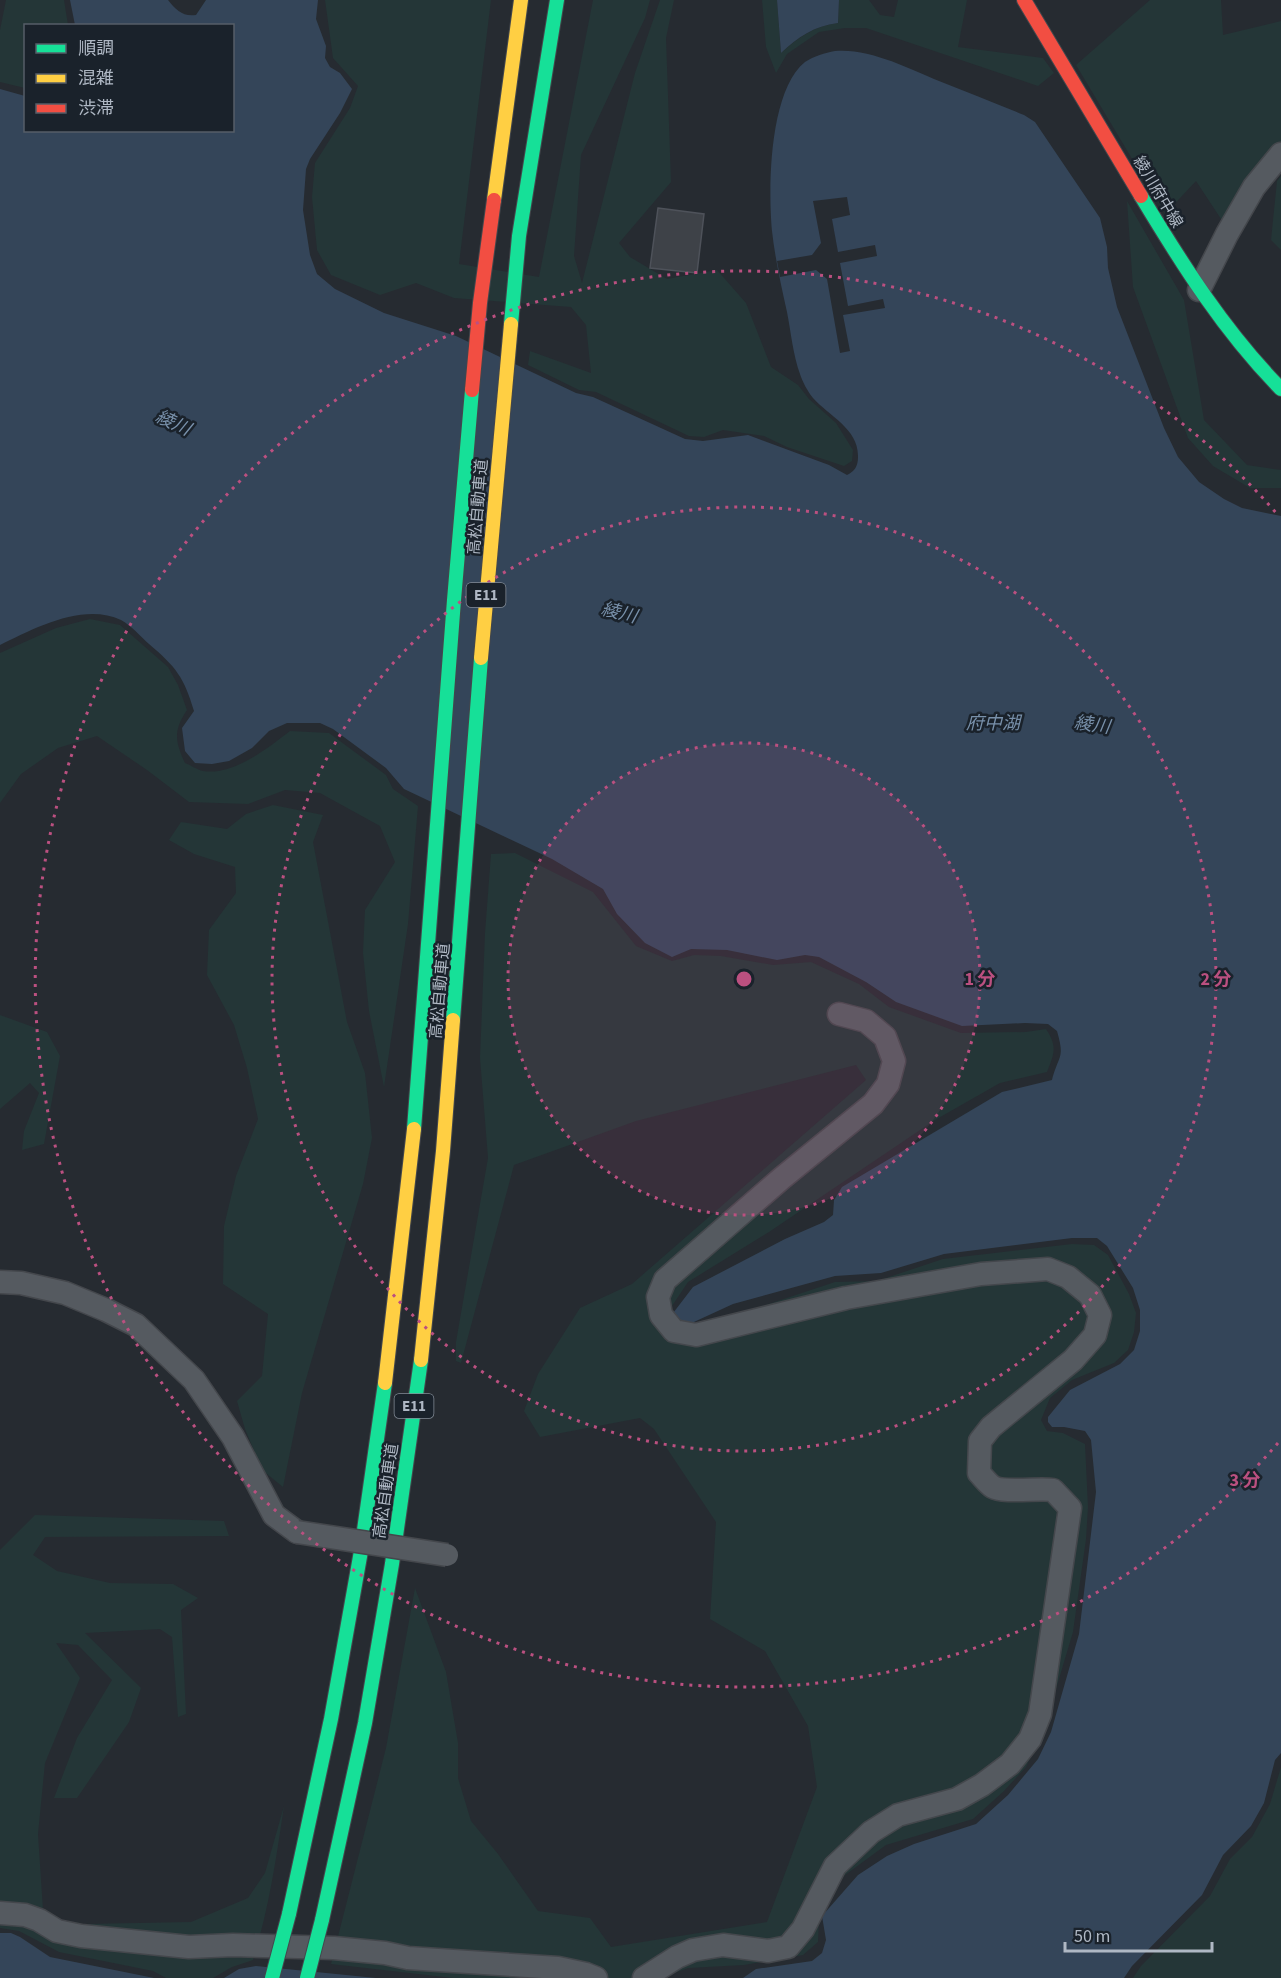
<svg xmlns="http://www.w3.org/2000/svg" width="1281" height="1978" viewBox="0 0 1281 1978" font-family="'Source Sans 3','Noto Sans JP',sans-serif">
  <rect width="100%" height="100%" fill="#262b31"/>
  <g fill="#243637">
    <polygon points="6,0 64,0 68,25 26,26 25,88 0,82 0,30"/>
    <polygon points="325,0 491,0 459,264 539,277 593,0 650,0 645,18 581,155 574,256 582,283 635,73 660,0 674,0 666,38 671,182 619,243 630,257 667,279 717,270 746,303 771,367 798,385 809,399 836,423 853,450 852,461 844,466 787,447 764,436 723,430 704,437 689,436 596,392 579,390 528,365 530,351 591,373 586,325 571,307 454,298 416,283 380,295 331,275 317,250 312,197 315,163 350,108 358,86 333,58"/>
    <path d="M762 0H777L781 53C799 37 814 26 838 23L839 0H869L880 15 894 17 898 0H967L958 47 1043 58 1054 73 1038 86 866 28H845L819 32 787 54 776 73 766 47Z"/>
    <polygon points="1150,0 1221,0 1223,35 1281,21 1281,142 1223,222 1196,181 1165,214 1076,65"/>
    <polygon points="1281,176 1281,250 1271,240 1277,181"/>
    <polygon points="1127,201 1184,300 1204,420 1247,465 1281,470 1281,488 1250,488 1213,466 1188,438 1133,287"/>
    <path d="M90 619 120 625 168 667 178 685 187 710C173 731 175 741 185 763 191 765 197 770 203 771 233 776 268 748 290 731L329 733 386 775 393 789 418 806 408 924 384 1087 369 1011 363 953 365 910 395 862 380 826 320 793 285 790 248 804 189 802 147 770 97 736 58 748 21 774 0 803V653L56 628Z"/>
    <polygon points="273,805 323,815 313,842 347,1022 365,1073 372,1138 363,1184 302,1393 283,1487 262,1470 245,1429 237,1401 262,1376 268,1314 223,1284 224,1226 236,1176 258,1119 247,1068 234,1025 207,975 209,930 236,893 235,867 194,854 169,840 181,822 227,829 246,814"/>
    <path d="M515 853 593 892 636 946 672 961 694 955 721 956 773 965 811 962 859 984 889 1007 961 1033 1026 1032 1046 1029C1058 1047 1054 1054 1047 1072L1000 1083 935 1120 769 1232 688 1282 660 1324 696 1328 835 1282 877 1281 943 1259 1072 1244 1094 1245 1108 1255 1129 1294 1136 1313 1134 1332 1128 1350 1114 1363 1072 1380 1050 1398 1041 1420 1047 1431 1063 1433 1085 1444 1088 1507 1086 1539 1073 1632 1044 1729 1026 1767 1004 1791 973 1819 886 1845 841 1878 819 1919 818 1942 803 1955 744 1965 688 1968 661 1978H453L331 1964 386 1748 415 1588 446 1672 458 1743V1778L471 1821 498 1854 538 1911 590 1918 611 1947 767 1922 817 1787 808 1726 765 1651 710 1619 716 1522 654 1429 640 1418 540 1437 524 1411 538 1374 580 1308 632 1284 866 1080 856 1065 636 1121 514 1165 461 1363 456 1361V1342L488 1158 480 1058 485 933 491 854Z"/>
    <polygon points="0,1015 47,1032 60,1056 44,1144 22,1150 24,1131 39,1093 30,1083 0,1109"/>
    <polygon points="35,1515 224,1521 229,1536 45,1537 33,1555 57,1571 110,1583 173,1584 198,1598 181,1610 186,1714 178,1717 172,1637 160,1629 85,1633 141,1688 129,1722 77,1798 54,1798 77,1738 112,1680 78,1645 56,1643 80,1678 45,1763 38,1834 43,1910 0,1904 0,1550"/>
    <polygon points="1281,1767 1281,1978 1133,1978 1141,1966 1210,1896 1230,1859 1252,1837 1270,1804"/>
    <path d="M284 1806C276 1860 269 1908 253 1960L232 1967 213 1978H166L153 1971 59 1952 19 1931 0 1928V1920L32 1925 191 1922 248 1898 265 1873Z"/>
  </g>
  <g fill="#344559">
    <path d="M70 0H168C176 10 183 17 196 15L206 0H318L316 19 326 46 325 58 330 67 340 73 352 89 340 113 310 159 306 169 303 210 310 255 317 274 335 289 384 313 456 336 576 393 593 397 685 439 703 441 748 435 829 465 847 475C855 471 858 466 858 457 859 429 829 416 813 398 808 392 802 381 800 374 793 355 791 332 787 312 781 285 775 258 772 231 768 188 769 91 805 62 814 56 825 53 835 51 869 48 908 68 939 81 967 92 995 103 1024 115L1035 122 1100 218 1107 247 1108 268 1117 307 1164 428 1178 457 1199 482 1224 499 1242 508 1281 516V1753L1275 1760 1264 1803 1251 1826 1223 1855 1202 1895 1132 1966 1124 1978H743L756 1969 812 1961 822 1953 826 1940 822 1916 858 1875 887 1856 914 1844 976 1824 1008 1795 1038 1759 1051 1732 1079 1634 1096 1492 1091 1440 1085 1431 1064 1427H1052L1048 1422V1417L1070 1390 1120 1364 1134 1350 1140 1331V1310L1133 1288 1107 1246 1097 1238H1072L944 1254 881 1273 835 1276 733 1304 683 1327 667 1321 693 1287 785 1239 824 1222 833 1215 834 1200 842 1187 1002 1092 1052 1080C1059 1054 1065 1059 1057 1031L1048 1024 1025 1023 962 1026 896 1002 866 982 819 957 805 955 777 960 727 950 691 949 672 957 645 943 617 914 603 889 552 859 404 789 386 768 333 729 320 723H287L269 731 252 748 229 761 212 764 195 763 185 751 182 728 194 711C184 677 176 667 149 644 141 637 131 625 121 620 84 602 34 628 0 645V89L25 96 26 130H232V26L75 25Z"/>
    <path d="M777 0H839L838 23C814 26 798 37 781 53Z"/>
    <polygon points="0,1933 11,1933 20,1937 50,1957 154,1978 0,1978"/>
    <polygon points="256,1966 376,1978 224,1978 239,1969"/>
  </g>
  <polygon fill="#262b31" points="847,197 850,215 832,219 838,252 875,245 877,256 840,263 848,306 883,299 885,308 843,315 850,351 840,353 827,279 816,270 780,277 777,261 812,255 821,243 813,201"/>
  <polygon fill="#3e4248" stroke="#4e525a" stroke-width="1.5" points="658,208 704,214 697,273 650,268"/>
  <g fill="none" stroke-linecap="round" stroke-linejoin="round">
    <g stroke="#44474c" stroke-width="25">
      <g id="street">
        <polyline points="1199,290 1227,234 1254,187 1281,154"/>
        <polyline points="0,1282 21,1283 65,1293 106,1310 136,1325 194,1380 233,1437 274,1515 297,1532"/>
        <polyline points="0,1913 25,1915 39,1920 57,1931 81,1936 189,1947 233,1945 334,1948 385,1953 408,1958 558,1968 586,1974 596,1978"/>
        <path d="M644 1978 677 1957 693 1950 723 1945 768 1951 788 1947 803 1929 835 1866 871 1832 898 1815 957 1799 982 1785 1010 1764 1030 1739 1040 1714 1070 1508 1053 1490C1039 1488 1003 1493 993 1487 988 1484 983 1477 979 1473L980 1441 991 1427 1073 1360 1095 1335 1100 1315 1090 1295 1068 1277 1048 1269 981 1274 846 1298 696 1335 674 1331 661 1315 658 1297 665 1280 782 1178 873 1104 888 1084 894 1061 885 1037 866 1021 839 1014"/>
      </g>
    </g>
    <g stroke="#44474c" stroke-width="16">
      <g id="fast">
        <path d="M1141 196C1182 264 1224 331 1281 389"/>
        <polyline points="511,324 519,236 557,0"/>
        <polyline points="453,1020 481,658"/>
        <polyline points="414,1129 454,600 472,390"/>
        <polyline points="289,1914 331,1719 361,1551 385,1383"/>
        <polyline points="322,1920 365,1723 392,1564 421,1360"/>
      </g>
    </g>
    <g stroke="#44474c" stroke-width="16">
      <g id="slow">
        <polyline points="494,200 521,0"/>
        <polyline points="481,658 511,324"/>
        <polyline points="421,1360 443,1151 453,1020"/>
        <polyline points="385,1383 414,1129"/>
      </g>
    </g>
    <g stroke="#44474c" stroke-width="16">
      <g id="jam">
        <polyline points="1024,0 1141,196"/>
        <polyline points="472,390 480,303 494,200"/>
      </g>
    </g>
    <use href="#street" stroke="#555a60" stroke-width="22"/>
    <use href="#fast" stroke="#16e098" stroke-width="14"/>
    <use href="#slow" stroke="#ffcf43" stroke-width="14"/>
    <use href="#jam" stroke="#f24e42" stroke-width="14"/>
    <g stroke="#44474c" stroke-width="25" stroke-linecap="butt">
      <polyline id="street-bridge" points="297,1532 447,1555"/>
    </g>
    <g stroke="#43474d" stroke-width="16" stroke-linecap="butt">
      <g id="fast-bridge">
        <polyline points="272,1978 289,1914"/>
        <polyline points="307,1978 322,1920"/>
      </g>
    </g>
    <use href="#street-bridge" stroke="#555a60" stroke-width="22"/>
    <use href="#fast-bridge" stroke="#16e098" stroke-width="14"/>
  </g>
  <circle cx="744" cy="979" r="236" fill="#bb5080" fill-opacity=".12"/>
  <g fill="none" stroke="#bb5080" stroke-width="3" stroke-dasharray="3 6">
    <circle cx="744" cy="979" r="236"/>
    <circle cx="744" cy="979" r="472"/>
    <path d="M1278 1443A708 708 0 1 1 1278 515"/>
  </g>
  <g text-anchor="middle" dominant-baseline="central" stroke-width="5" stroke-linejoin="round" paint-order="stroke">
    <g fill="#1a222b" stroke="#828b96" stroke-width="1.5">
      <rect x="466.5" y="583" width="39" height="24" rx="4.5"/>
      <rect x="394.5" y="1394" width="39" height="24" rx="4.5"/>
    </g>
    <g font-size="15" font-weight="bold" fill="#afb8c4">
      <text x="486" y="595">E11</text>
      <text x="414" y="1406">E11</text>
    </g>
    <g font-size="16" fill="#afb8c4" stroke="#1a222b">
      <text transform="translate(1158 192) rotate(59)">綾川府中線</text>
      <text transform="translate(478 507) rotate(-85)">高松自動車道</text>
      <text transform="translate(440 991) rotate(-85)">高松自動車道</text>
      <text transform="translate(386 1491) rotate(-82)">高松自動車道</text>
    </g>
    <g font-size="18" font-style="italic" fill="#7890aa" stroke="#1a222b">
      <text transform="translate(173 423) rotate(25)">綾川</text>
      <text transform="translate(619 613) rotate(14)">綾川</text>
      <text x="993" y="723">府中湖</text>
      <text transform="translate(1092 725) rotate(8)">綾川</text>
    </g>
  </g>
  <circle cx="744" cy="979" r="9" fill="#bb5080" stroke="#1a222b" stroke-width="3"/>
  <g font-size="18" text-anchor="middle" font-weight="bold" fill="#bb5080" stroke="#1a222b" stroke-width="5" stroke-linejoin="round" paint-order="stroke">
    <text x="980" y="985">1 分</text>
    <text x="1216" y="985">2 分</text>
    <text x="1245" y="1486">3 分</text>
  </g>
  <rect x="24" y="24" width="210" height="108" fill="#1a222b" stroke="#565e68" stroke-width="1.5"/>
  <rect x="36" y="44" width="30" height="9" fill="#16e098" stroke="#565e68" stroke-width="1.5"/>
  <text x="78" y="54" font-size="18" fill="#afb8c4">順調</text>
  <rect x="36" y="74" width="30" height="9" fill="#ffcf43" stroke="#565e68" stroke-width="1.5"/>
  <text x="78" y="84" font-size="18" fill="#afb8c4">混雑</text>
  <rect x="36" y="104" width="30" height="9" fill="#f24e42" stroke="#565e68" stroke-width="1.5"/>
  <text x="78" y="114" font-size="18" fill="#afb8c4">渋滞</text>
  <path d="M1065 1942v9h147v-9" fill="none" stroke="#afb8c4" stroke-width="3"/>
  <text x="1074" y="1942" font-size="18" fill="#afb8c4" stroke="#1a222b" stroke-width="4.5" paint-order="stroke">50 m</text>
</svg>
